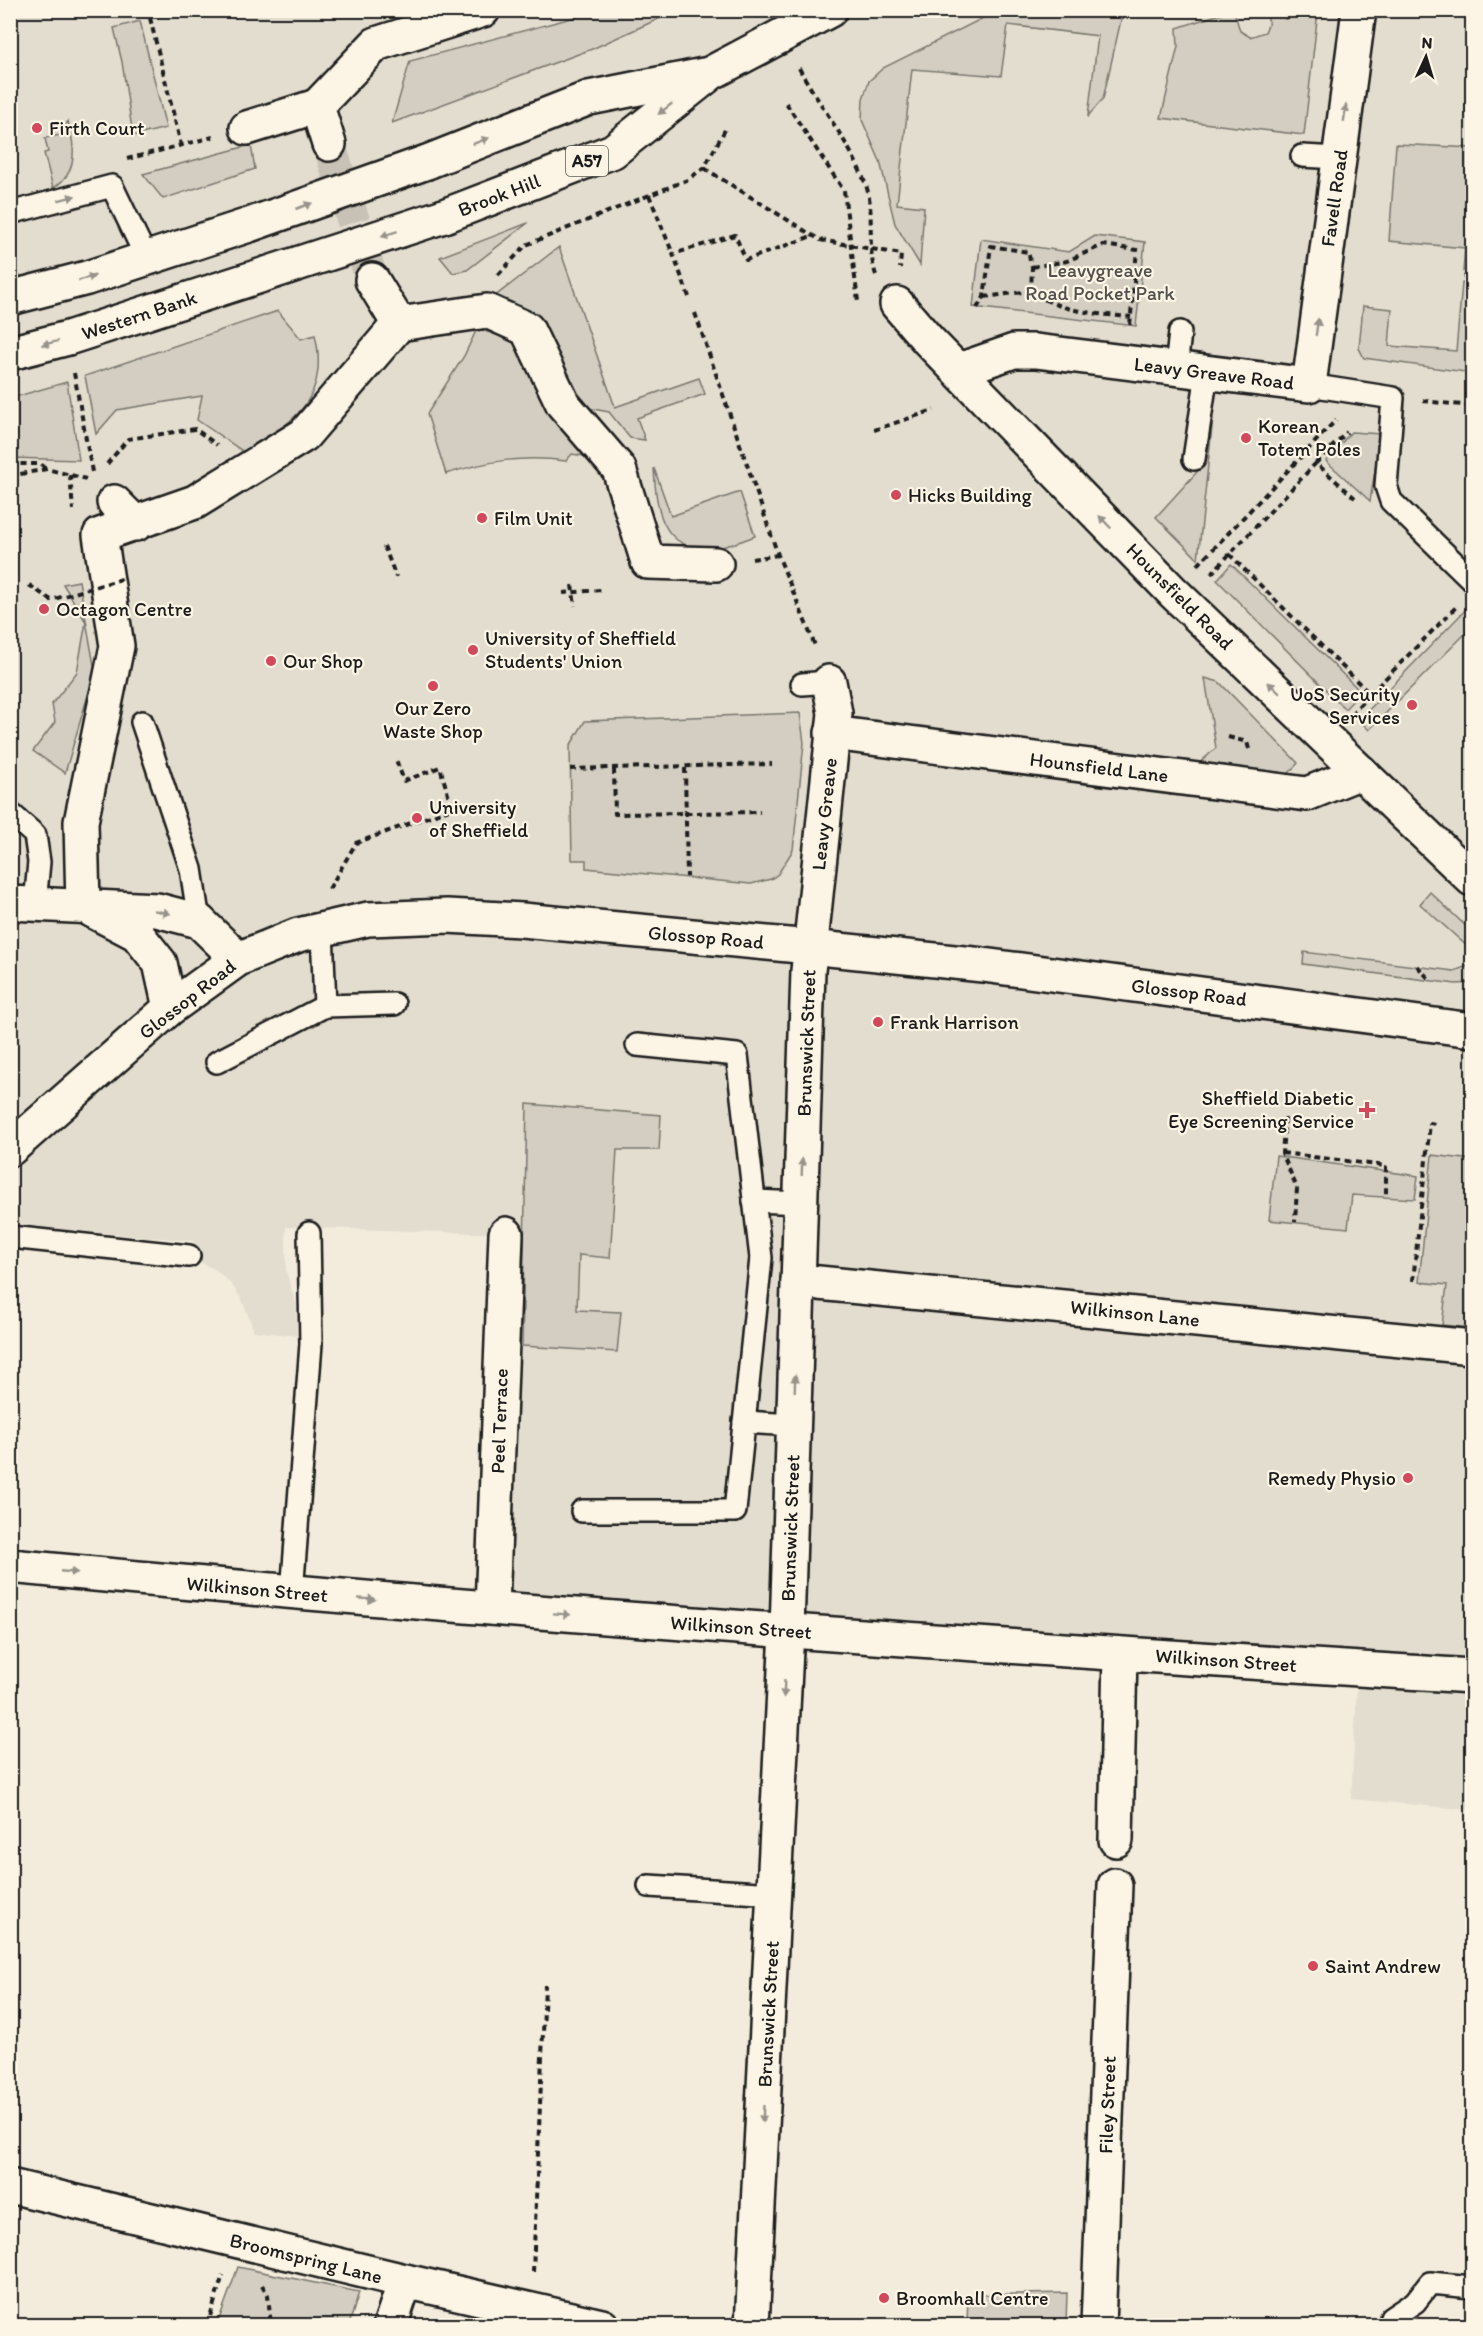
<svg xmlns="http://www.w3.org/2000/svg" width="1483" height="2336" viewBox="0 0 1483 2336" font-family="Itim,sans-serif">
  <rect width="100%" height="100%" fill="#f3ecdd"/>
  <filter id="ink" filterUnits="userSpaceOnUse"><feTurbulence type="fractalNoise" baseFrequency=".0167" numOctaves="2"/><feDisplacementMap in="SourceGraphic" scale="12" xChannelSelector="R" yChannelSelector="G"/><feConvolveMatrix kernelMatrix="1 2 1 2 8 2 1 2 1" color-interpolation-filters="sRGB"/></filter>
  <g filter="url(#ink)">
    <polygon fill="#e3ddcf" points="10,11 1472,11 1472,1810 1351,1799 1358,1669 492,1608 506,1234 286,1227 286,1271 296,1304 297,1336 254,1331 242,1300 232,1285 216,1270 199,1262 193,1241 11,1225"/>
    <g fill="#d3cec1" stroke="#78756e" stroke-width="1.5">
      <polygon points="999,10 1123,11 1103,99 1088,116 1098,36 1008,25 1001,76 912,69 897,204 924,207 920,265 895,224 880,161 862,120 863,99 869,81 883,68"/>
      <polygon points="598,11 676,11 592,49 392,123 410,61"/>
      <polygon points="1229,11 1234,11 1240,31 1250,37 1265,32 1269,22 1265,11 1282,11 1285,19 1318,11 1304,135 1161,118 1178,46 1177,28"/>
      <polygon points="140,21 166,128 133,136 122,62 114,28"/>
      <path d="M68 121C75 146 79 173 53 188L44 153 48 152 45 138 60 135Z"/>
      <polygon points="1396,144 1472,148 1472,264 1463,271 1465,248 1389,241"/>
      <polygon points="251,145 255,169 163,199 143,174"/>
      <polygon points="528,223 467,270 453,273 440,257"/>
      <polygon points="1095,236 1145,242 1136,326 973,307 981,239 1069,252"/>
      <polygon points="559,247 615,407 699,378 705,394 637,418 645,440 630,438 609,412 583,407 557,376 544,324 494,297"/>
      <polygon points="1462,283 1472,284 1472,373 1364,358 1359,348 1363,306 1392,309 1389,346 1456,351"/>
      <path d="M278 311 301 339 315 335C330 398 294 423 244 452L197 420 202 396 117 410 96 434 85 376Z"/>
      <path d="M477 329 519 341 538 391 583 449 584 456 572 454 566 461C523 455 487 461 446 474L427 414 464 356Z"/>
      <polygon points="67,382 79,460 11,458 11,398"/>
      <polygon points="1213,418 1198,559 1156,517 1206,462"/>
      <polygon points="1351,432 1381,434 1370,501 1326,461"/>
      <path d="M654 468 671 516 740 492 755 536C741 541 724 548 710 549 660 550 656 507 654 468Z"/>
      <polygon points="1231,564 1361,692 1345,709 1217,580"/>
      <polygon points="79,581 95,671 65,773 33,751 55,722 52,704 77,672 86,622 63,584"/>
      <polygon points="1472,603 1472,627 1369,730 1359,720"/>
      <polygon points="1205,678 1219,682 1298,763 1281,782 1195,767 1216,748"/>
      <polygon points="800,713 804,743 793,850 778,874 771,879 751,884 586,868 586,860 572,860 570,746 585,721"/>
      <polygon points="1430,892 1472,932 1472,983 1456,984 1303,964 1304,952 1454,971 1468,966 1472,953 1469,948 1420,904"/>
      <polygon points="527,1104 661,1115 659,1150 617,1150 610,1258 579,1255 577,1310 621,1312 617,1352 522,1346"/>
      <polygon points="1432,1155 1472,1160 1472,1328 1442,1325 1447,1285 1419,1282"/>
      <polygon points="1276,1156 1418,1176 1415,1199 1352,1195 1348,1228 1269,1220"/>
      <polygon points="238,2267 359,2292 349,2325 217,2325"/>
      <polygon points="1067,2293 1066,2325 967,2325 968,2295"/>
    </g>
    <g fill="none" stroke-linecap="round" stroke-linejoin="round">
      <polyline stroke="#c8c2b6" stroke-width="33" stroke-dasharray="33 16" stroke-linecap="butt" points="329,144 372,280"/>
      <g stroke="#1c1c1c" stroke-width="26">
        <g id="lane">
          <polyline points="1302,156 1339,158"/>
          <polyline points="10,213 112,186 147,259"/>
          <polyline points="1176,369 1180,332"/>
          <polyline points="1309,385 1393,398 1386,486 1391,501 1472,580"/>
          <polyline points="1194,459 1207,373"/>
          <polyline points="802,684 829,682"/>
          <polyline points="142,722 191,869 199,921"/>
          <polyline points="10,813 35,835 39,862 35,904"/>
          <polyline points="322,930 325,1006"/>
          <polyline points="217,1062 325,1006 394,1004"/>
          <polyline points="754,1201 801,1203"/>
          <polyline points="10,1237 189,1256"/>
          <polyline points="744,1422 794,1425"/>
          <polyline points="582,1511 735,1511 761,1258 737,1055 637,1045"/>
          <polyline points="292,1593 311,1344 309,1233"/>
          <polyline points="649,1886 774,1894"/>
          <polyline points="1390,2326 1391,2318 1415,2302 1430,2283 1472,2287"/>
        </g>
      </g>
      <g stroke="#1c1c1c" stroke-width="38">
        <g id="street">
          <polyline points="247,128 317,106"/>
          <polyline points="329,144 317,106 376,44 483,10"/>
          <polyline points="372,280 399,324 487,311 527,329 563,404 619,469 648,562 716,564"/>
          <polyline points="897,304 928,340 1173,592 1472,879"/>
          <polyline points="959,370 1014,351 1036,351 1309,385 1359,10"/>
          <polyline points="114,502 136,524"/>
          <polyline points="832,733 1307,794 1361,772"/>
          <polyline points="10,903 157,910 199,921 238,959"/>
          <polyline points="83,906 81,822 117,646 100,535 195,502 304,435 399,324"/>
          <polyline points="93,911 137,934 160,963 170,1008"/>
          <polyline points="798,1281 1472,1347"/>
          <path d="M10 1566C497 1613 985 1646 1472 1676"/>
          <polyline points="492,1608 506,1234"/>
          <polyline points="1116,1840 1120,1654"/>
          <polyline points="10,2186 405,2281 602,2326"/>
          <polyline points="390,2326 405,2281"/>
          <polyline points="752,2326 787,1630 808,971 835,713 829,682"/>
          <polyline points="1098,2326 1115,1885"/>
        </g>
      </g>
      <g stroke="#1c1c1c" stroke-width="38">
        <polyline id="secondary" points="10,1149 170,1008 238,959 298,935 368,919 447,916 522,920 810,947 983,965 1472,1030"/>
      </g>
      <g stroke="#1c1c1c" stroke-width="38">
        <g id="primary">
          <polyline points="427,162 589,98 704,75"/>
          <polyline points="444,216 613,151 711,73 830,10"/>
          <polyline points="10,298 87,278 249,225"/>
          <polyline points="10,353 68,338 266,274"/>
        </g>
      </g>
      <g stroke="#1c1c1c" stroke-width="4" stroke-dasharray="6 4.5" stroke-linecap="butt">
        <polyline points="150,18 181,145"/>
        <path d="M799 68C819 105 848 140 864 180 877 210 865 244 876 275"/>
        <polyline points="786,103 844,191 858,301"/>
        <polyline points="127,159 213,137"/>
        <polyline points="704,168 820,240 901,254 900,268"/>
        <polyline points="649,195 673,254"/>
        <polyline points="1032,267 1067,261 1103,245 1137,250 1130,325"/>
        <polyline points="498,275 526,245 687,180 704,168 726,128"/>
        <polyline points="1463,277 1472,278"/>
        <polyline points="689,297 673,254 735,235 746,260 812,236"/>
        <polyline points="984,297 1031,291"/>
        <path d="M977 308 984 297 991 246 1028 252 1032 267 1031 291C1059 312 1097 314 1131 317"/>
        <polyline points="695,313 778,555 816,648"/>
        <polyline points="74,373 92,472"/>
        <polyline points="1423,401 1472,406"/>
        <polyline points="874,430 934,410"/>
        <polyline points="1316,463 1347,432"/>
        <polyline points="10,464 41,464 46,469"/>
        <polyline points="107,464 128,439 195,429 217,445"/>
        <polyline points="70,475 73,510"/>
        <polyline points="10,476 47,469 86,479"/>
        <polyline points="384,546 396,577"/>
        <polyline points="1229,554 1370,694 1353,712"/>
        <polyline points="752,559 778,555"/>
        <polyline points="1198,565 1336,420"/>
        <polyline points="1211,574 1316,463 1355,498"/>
        <polyline points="563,593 601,590"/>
        <polyline points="1370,694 1456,607"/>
        <polyline points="1228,737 1247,742 1249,749"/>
        <polyline points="685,768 687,877"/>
        <polyline points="570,769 772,764"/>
        <polyline points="614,769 615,814 760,812"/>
        <polyline points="329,889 356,843 452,808 440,767 404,781 395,757"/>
        <polyline points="1417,966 1431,981"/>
        <polyline points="1285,1118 1282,1153 1297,1188 1295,1222"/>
        <polyline points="1282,1153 1386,1166 1386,1197"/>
        <polyline points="1413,1281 1430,1123 1435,1124"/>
        <polyline points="533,2272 545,1985"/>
        <polyline points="262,2285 268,2295 271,2326"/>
        <polyline points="207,2326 223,2275"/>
      </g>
      <use href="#lane" stroke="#fcf5e5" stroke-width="21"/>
      <use href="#street" stroke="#fcf5e5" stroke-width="33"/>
      <use href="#secondary" stroke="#fcf5e5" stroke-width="33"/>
      <use href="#primary" stroke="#fcf5e5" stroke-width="33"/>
      <g stroke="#1c1c1c" stroke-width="38" stroke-linecap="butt">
        <g id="primary-bridge">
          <polyline points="249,225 427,162"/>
          <polyline points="266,274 444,216"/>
        </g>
      </g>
      <g stroke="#1c1c1c" stroke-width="4" stroke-dasharray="6 4.5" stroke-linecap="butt">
        <polyline points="29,585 51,600 125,578"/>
        <polyline points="572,585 575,606"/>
      </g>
      <use href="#primary-bridge" stroke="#fcf5e5" stroke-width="33"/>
    </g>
    <defs><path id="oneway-solid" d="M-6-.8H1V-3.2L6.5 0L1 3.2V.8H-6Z" transform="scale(1.5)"/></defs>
    <g fill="#97938b">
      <use href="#oneway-solid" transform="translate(665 109) rotate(142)"/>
      <use href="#oneway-solid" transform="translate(1345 113) rotate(-82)"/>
      <use href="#oneway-solid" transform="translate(481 141) rotate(-21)"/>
      <use href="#oneway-solid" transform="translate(67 198) rotate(-15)"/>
      <use href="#oneway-solid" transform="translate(304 206) rotate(-20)"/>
      <use href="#oneway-solid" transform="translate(389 234) rotate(162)"/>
      <use href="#oneway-solid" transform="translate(87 278) rotate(-16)"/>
      <use href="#oneway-solid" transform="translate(1317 327) rotate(-82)"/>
      <use href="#oneway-solid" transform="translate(50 343) rotate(166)"/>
      <use href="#oneway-solid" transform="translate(1105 522) rotate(-134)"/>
      <use href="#oneway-solid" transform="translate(1274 688) rotate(-136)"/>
      <use href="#oneway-solid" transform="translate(162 912) rotate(12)"/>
      <use href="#oneway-solid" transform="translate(802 1167) rotate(-88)"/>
      <use href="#oneway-solid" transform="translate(795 1383) rotate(-88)"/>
      <use href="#oneway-solid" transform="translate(69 1572) rotate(5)"/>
      <use href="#oneway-solid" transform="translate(367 1599) rotate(4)"/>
      <use href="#oneway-solid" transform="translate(562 1614) rotate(4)"/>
      <use href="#oneway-solid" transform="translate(784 1689) rotate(93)"/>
      <use href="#oneway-solid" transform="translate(763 2114) rotate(93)"/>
    </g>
  </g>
  <g fill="#d1495b" stroke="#fcf5e5" stroke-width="2">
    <circle cx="37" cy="128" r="6"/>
    <circle cx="1246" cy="438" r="6"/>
    <circle cx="896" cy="495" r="6"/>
    <circle cx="482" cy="518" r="6"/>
    <circle cx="44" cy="609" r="6"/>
    <circle cx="473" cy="650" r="6"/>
    <circle cx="271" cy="661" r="6"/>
    <circle cx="433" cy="686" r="6"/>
    <circle cx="1412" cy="705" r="6"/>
    <circle cx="417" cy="818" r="6"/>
    <circle cx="878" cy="1022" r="6"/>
    <path d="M1364 1101h6v6h6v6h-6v6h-6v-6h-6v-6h6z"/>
    <circle cx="1408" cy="1478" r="6"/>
    <circle cx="1313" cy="1966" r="6"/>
    <circle cx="884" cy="2298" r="6"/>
  </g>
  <g text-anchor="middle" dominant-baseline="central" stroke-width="4.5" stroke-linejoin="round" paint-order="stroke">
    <rect fill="#fcf5e5" stroke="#5f5d58" stroke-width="1.5" x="566" y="146" width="42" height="30" rx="4.5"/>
    <g font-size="18" font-weight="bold" fill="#1c1c1c">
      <text x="587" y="161">A57</text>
    </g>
    <g font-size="20" fill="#1c1c1c" stroke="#fcf5e5" text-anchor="start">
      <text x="49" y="128">Firth Court</text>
      <text x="1258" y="426">Korean<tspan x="1258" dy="23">Totem Poles</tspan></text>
      <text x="908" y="495">Hicks Building</text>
      <text x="494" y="518">Film Unit</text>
      <text x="56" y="609">Octagon Centre</text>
      <text x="485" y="638">University of Sheffield<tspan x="485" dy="23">Students' Union</tspan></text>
      <text x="283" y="661">Our Shop</text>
      <text x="1400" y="694" text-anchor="end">UoS Security<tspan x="1400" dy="23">Services</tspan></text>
      <text x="433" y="708" text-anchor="middle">Our Zero<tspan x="433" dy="23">Waste Shop</tspan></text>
      <text x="429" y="807">University<tspan x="429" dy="23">of Sheffield</tspan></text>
      <text x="890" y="1022">Frank Harrison</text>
      <text x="1354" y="1098" text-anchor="end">Sheffield Diabetic<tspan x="1354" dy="23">Eye Screening Service</tspan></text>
      <text x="1396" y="1478" text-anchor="end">Remedy Physio</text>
      <text x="1325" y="1966">Saint Andrew</text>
      <text x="896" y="2298">Broomhall Centre</text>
    </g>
    <g font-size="20" fill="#1c1c1c" stroke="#fcf5e5">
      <text transform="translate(499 195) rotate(-21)">Brook Hill</text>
      <text transform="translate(1334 198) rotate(-82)">Favell Road</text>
      <text transform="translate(139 315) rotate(-18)">Western Bank</text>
      <text transform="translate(1214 373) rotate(7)">Leavy Greave Road</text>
      <text transform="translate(1180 596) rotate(45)">Hounsfield Road</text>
      <text transform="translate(1099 767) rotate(7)">Hounsfield Lane</text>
      <text transform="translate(824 814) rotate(-84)">Leavy Greave</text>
      <text transform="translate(706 937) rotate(5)">Glossop Road</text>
      <text transform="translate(1189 992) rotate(7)">Glossop Road</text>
      <text transform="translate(187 999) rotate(-38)">Glossop Road</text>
      <text transform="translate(806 1043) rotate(-88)">Brunswick Street</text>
      <text transform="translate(1135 1313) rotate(6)">Wilkinson Lane</text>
      <text transform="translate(499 1421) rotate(-88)">Peel Terrace</text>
      <text transform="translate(790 1528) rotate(-88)">Brunswick Street</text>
      <text transform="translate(257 1589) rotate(5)">Wilkinson Street</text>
      <text transform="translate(741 1627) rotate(4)">Wilkinson Street</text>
      <text transform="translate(1226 1660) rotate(4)">Wilkinson Street</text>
      <text transform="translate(768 2014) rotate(-87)">Brunswick Street</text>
      <text transform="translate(1107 2105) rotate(-88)">Filey Street</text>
      <text transform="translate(306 2258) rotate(14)">Broomspring Lane</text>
    </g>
    <g font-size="20" fill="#53514e" stroke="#fcf5e5">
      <text x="1100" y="270">Leavygreave<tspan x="1100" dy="23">Road Pocket Park</tspan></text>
    </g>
  </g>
  <rect width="1483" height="2336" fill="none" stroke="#fcf5e5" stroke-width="36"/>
  <rect x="18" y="18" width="1447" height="2300" fill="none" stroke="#1c1c1c" stroke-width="2" filter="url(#ink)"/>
  <g transform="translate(1426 57) rotate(4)" stroke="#fcf5e5" stroke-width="4.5" paint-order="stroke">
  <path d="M0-4.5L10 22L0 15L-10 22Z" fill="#1c1c1c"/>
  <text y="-9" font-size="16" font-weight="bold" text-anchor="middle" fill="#1c1c1c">N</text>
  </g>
</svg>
